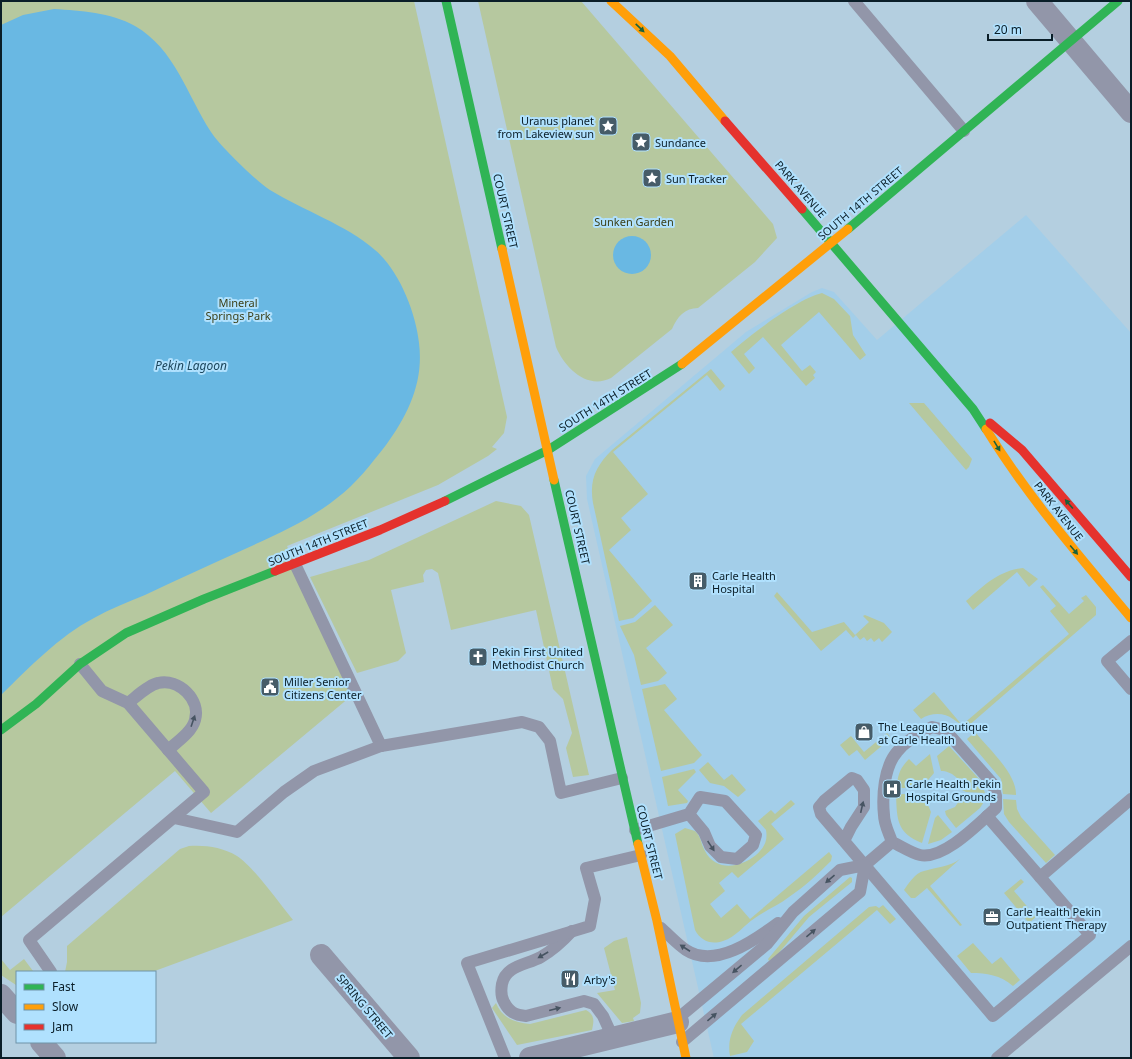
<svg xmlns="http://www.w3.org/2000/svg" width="1132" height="1059" viewBox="0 0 1132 1059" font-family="'Noto Sans',sans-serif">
  <rect width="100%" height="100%" fill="#b4cfe0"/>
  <polygon fill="#a3cee9" points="1026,215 1131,333 1131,942 991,1058 714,1058 587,499 586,476 595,459 746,332 812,292 822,288 834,292 877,340"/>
  <g fill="#b6c89f">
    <polygon points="1,1 414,1 507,417 504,433 492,447 497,449 488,456 438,485 287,546 356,692 211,813 175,771 1,917"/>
    <path d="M478 1H581L773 224 777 238 755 262 698 308C685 308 677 317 672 329L611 378C587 390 565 368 556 347Z"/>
    <path d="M822 293 834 299 850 316 853 335 866 355 860 360 819 312 781 345 802 371 810 365 816 372 813 375 815 378 806 386 763 337 744 354 755 368 749 374 731 352C752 334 795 300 822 293Z"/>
    <path d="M711 369 725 386 720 391 707 375 613 452 648 494 621 518 631 530 609 550 652 601 633 618 619 621 593 503C589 480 596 466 612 450Z"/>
    <polygon points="909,403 924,403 972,459 969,467 966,470"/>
    <polygon points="496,501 521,506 529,515 589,775 573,777 566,748 572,733 563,699 553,689 536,610 451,630 438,573 432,569 426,570 423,575 424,582 391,590 406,653 398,661 357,673 310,577 369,560"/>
    <path d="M1023 568 1038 579 1029 587 1017 572 973 610 966 601C983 586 999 570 1023 568Z"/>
    <path d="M1043 585 1069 614 1084 601 1081 598 1086 595 1096 607V615L967 727C961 726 958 722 953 719 944 712 930 713 921 719L913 710 934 692 962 725 1069 634 1050 611 1056 606 1040 587Z"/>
    <polygon points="777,592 812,632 844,622 855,635 869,622 863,616 865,615 884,623 892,632 882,642 879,638 874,642 871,638 867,641 864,637 860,640 856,635 853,638 846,630 821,651 774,596"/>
    <polygon points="655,605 673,625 646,648 667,673 658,681 641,685 634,655 620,626 635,622"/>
    <polygon points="665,684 677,699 664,710 702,755 694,763 661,771 642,689"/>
    <path d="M975 732C988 748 1017 774 1016 795L1003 794 1001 779 967 739Z"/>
    <polygon points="887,733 891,738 865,760 857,750 849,756 840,745 851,736 864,752"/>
    <path d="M949 746 981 781 985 793 966 792 962 790C962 779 951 771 941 771L937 756Z"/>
    <path d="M930 754 934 773 923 786 919 788H897C897 776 900 768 909 759L916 766Z"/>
    <polygon points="708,762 724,780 732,774 746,790 738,797 724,786 710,783 699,770"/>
    <polygon points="694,769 696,772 678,790 688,801 687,803 668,806 662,777"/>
    <path d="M896 794H923L931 812 922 843C896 833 897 818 896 794Z"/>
    <polygon points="961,798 985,799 985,800 980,808 956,828 946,815 945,811 955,807"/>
    <polygon points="1003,799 1016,800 1017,809 1021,817 1055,855 1046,863 1009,822 1004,814"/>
    <path d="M791 800 795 804 771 824 784 839 738 878 732 872 719 883 725 891 710 904 721 918 737 904 750 919 829 852 832 856 831 861C818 874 804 887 789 897 779 905 766 910 755 918 744 925 736 937 723 941 711 945 701 941 695 930L675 834 685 828 695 831C701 836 701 844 705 851 716 872 740 868 756 855 764 848 768 841 766 830L758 821 771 810 775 814Z"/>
    <polygon points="938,815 952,832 941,840 928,844 935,818"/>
    <path d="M189 846C206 845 222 847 237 856 254 867 279 903 293 920L152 972H65L67 962V946L180 849Z"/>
    <path d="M960 859 930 886 962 925 960 926 927 888 915 898H911L904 890C909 883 915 873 924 871 937 867 949 867 960 859Z"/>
    <polygon points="850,877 852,878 852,882 809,917 777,955 769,961 768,959 804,916"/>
    <polygon points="1021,879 1024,882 1014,891 1036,917 1029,923 1004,893"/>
    <path d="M883 905 896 919 890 924 877 910 741 1024 754 1041 747 1052 730 1056C727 1040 733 1027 742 1015L869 907 876 906 879 908Z"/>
    <polygon points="627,937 641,1003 640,1013 633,1018 634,1021 622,1023 597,993 615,990 604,948 614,941"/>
    <path d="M973 943 992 964 1001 957 1020 980 1013 986C1000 975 987 973 971 973L957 956Z"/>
    <polygon points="1,959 10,970 24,959 33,971 17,972 16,985 1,975"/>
    <path d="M496 1003C502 1018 515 1023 530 1024L586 1010C595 1015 594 1021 592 1030L517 1045 492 1008Z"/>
  </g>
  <g fill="#69b8e3">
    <path d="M54 9C81 11 110 12 135 26 175 49 187 95 211 132 220 146 256 181 270 190 304 211 345 224 375 250 399 270 416 313 419 343 424 382 408 415 386 445 371 464 356 484 337 498 310 520 277 534 245 549 212 564 178 579 145 595 128 602 110 609 94 618 58 637 30 667 1 695V25L23 15Z"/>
    <circle cx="632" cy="255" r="19"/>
  </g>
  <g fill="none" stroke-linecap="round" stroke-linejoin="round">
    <g stroke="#9296a9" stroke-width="12">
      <polyline points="854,1 964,131"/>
      <polyline points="295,564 381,746"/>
      <polyline points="1131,641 1107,661 1131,689"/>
      <path d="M128 703C136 697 148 685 158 683 179 678 201 700 195 720 192 732 177 742 168 750"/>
      <path d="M932 727 945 730 993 784 996 796V808C979 823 944 860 920 855 911 853 901 846 892 842 889 833 884 824 884 815 882 796 884 767 897 752 906 740 919 734 932 727Z"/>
      <polyline points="987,816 1040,877 1131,799"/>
      <polyline points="174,818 237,832 284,792 314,771 381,746 522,722 539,727 550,741 561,793 622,778"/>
      <polyline points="635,830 689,814 700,797 725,801 756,835 753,845 737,859 721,857 710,846 704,832 689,814"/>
      <polyline points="844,841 851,827 864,807 864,790 857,780 852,778 824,801 819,807 821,814 993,1016 1090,935 1040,877"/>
      <polyline points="865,865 892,842"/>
      <path d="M661 928C669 935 677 944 686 950 715 969 755 940 778 923"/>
      <path d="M572 931C562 942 553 950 541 957 527 965 506 965 502 984 501 990 501 997 504 1002 509 1012 515 1015 526 1016L584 1001 594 1004 603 1016 613 1038"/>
      <polyline points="51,972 29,940 204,792 128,703 102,691 80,664"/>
      <polyline points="677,1019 767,944 793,912 840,870 865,865 860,892 682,1042"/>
      <polyline points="505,1058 467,963 590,926 595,899 586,868 641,855"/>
      <polyline points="997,1058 1131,946"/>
    </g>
    <g stroke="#9296a9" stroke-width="22">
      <polyline points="1037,1 1131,112"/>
      <polyline points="321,955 409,1058"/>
      <polyline points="1,995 17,1013"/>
      <polyline points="41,1042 55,1058"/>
      <polyline points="530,1058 678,1022"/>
    </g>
    <g stroke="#30b455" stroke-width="9">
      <polyline points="446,1 502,249"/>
      <polyline points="802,209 973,409 986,429"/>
      <polyline points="848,229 1118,1"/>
      <polyline points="554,480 638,844"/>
      <polyline points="445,501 548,450 682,364"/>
      <polyline points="1,730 36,704 80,664 126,633 204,599 275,571"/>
    </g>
    <g stroke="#ff9f0a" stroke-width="9">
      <polyline points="611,1 670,56 725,121"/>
      <polyline points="502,249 554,480"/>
      <polyline points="682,364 848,229"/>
      <path d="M986 429C1028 497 1080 557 1131 618"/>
      <polyline points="638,844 657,921 686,1058"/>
    </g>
    <g stroke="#e5322d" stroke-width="9">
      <polyline points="725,121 802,209"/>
      <polyline points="990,423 1022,450 1131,577"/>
      <polyline points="275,571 380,530 445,501"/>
    </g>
  </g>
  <defs><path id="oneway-solid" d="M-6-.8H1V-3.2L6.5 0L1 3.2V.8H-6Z"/></defs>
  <g fill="#1b623c">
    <use href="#oneway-solid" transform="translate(640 28) rotate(44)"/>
    <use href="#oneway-solid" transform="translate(997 446) rotate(59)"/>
    <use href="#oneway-solid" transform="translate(1069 504) rotate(-131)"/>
    <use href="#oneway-solid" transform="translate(1074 550) rotate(50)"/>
  </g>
  <g fill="#475462">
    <use href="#oneway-solid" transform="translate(193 721) rotate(-71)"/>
    <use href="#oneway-solid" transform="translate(862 807) rotate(-77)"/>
    <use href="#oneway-solid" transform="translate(711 846) rotate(56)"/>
    <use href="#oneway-solid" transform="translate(830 879) rotate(139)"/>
    <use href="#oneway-solid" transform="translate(811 933) rotate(-40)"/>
    <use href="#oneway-solid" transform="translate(685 948) rotate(-147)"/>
    <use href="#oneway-solid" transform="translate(543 955) rotate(150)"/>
    <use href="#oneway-solid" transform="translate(737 969) rotate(140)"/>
    <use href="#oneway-solid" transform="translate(555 1009) rotate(-14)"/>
    <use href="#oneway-solid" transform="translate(712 1017) rotate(-40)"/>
  </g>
  <defs>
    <g id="sight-square" transform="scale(1)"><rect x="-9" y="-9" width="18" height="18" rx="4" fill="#465c68" stroke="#b0e1fe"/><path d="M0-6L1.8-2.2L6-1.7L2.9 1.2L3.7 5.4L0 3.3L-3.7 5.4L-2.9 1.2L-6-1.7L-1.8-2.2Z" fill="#fff"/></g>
    <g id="building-square" transform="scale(1)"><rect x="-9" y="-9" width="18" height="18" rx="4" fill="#465c68" stroke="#b0e1fe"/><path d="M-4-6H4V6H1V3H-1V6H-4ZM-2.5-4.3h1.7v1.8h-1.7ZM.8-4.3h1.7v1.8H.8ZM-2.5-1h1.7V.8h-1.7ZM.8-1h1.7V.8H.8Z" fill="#fff"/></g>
    <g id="church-square" transform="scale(1)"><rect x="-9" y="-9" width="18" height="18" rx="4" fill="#465c68" stroke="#b0e1fe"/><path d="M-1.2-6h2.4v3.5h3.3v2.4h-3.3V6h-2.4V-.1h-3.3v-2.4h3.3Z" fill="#fff"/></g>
    <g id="civic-square" transform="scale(1)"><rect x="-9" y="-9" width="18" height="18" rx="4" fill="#465c68" stroke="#b0e1fe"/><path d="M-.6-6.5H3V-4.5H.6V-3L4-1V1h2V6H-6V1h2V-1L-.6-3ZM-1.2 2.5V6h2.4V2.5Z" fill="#fff"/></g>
    <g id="shop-square" transform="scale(1)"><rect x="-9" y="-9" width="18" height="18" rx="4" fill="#465c68" stroke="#b0e1fe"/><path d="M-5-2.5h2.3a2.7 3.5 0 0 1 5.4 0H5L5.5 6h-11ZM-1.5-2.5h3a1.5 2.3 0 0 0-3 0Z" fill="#fff"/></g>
    <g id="hospital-square" transform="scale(1)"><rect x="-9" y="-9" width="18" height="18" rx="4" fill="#465c68" stroke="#b0e1fe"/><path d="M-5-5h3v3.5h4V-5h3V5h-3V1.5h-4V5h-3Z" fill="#fff"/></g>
    <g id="office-square" transform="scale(1)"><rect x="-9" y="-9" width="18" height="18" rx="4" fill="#465c68" stroke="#b0e1fe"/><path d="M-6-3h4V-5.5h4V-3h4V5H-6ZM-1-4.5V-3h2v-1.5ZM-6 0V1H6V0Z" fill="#fff"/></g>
    <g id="restaurant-square" transform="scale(1)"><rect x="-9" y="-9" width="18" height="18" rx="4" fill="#465c68" stroke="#b0e1fe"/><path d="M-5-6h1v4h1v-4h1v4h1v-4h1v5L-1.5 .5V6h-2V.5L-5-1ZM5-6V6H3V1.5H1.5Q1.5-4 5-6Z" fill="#fff"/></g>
  </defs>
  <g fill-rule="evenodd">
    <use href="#sight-square" x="608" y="126"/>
    <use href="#sight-square" x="641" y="142"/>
    <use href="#sight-square" x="652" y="178"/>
    <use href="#building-square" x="698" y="581"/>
    <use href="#church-square" x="478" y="657"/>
    <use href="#civic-square" x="270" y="687"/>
    <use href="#shop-square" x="864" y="732"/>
    <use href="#hospital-square" x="892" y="789"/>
    <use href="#office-square" x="992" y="917"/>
    <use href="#restaurant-square" x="570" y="979"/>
  </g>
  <g text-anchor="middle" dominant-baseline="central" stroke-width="4" stroke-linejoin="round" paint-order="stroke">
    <g font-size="11" fill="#0a1e28" stroke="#b0e1fe" text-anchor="start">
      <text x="594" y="120" text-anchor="end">Uranus planet<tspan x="594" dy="13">from Lakeview sun</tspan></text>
      <text x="655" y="142">Sundance</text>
      <text x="666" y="178">Sun Tracker</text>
      <text x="712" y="575">Carle Health<tspan x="712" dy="13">Hospital</tspan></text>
      <text x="492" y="651">Pekin First United<tspan x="492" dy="13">Methodist Church</tspan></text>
      <text x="284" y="681">Miller Senior<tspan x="284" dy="13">Citizens Center</tspan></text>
      <text x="878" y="726">The League Boutique<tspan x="878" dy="13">at Carle Health</tspan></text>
      <text x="906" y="783">Carle Health Pekin<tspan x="906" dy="13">Hospital Grounds</tspan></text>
      <text x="1006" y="911">Carle Health Pekin<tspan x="1006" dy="13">Outpatient Therapy</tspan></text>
      <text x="584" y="979">Arby's</text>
    </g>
    <g font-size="11" fill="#0a1e28" stroke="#b0e1fe">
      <text transform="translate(801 189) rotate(49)">PARK AVENUE</text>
      <text transform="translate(860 203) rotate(-40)">SOUTH 14TH STREET</text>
      <text transform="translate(506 211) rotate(77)">COURT STREET</text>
      <text transform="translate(605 400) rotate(-32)">SOUTH 14TH STREET</text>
      <text transform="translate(1059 511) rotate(52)">PARK AVENUE</text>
      <text transform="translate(578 527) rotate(77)">COURT STREET</text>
      <text transform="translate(318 542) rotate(-22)">SOUTH 14TH STREET</text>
      <text transform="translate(650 842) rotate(76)">COURT STREET</text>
      <text transform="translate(365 1006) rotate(50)">SPRING STREET</text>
    </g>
    <g font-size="11" fill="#3b3f17" stroke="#b0e1fe">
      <text x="634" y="221">Sunken Garden</text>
      <text x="238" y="302">Mineral<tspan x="238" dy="13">Springs Park</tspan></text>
    </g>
    <g font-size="12" font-style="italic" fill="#1b455b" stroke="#b0e1fe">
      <text x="191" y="365">Pekin Lagoon</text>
    </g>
  </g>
  <rect width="1132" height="1059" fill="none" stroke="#0a1e28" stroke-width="4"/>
  <rect x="16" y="971" width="140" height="72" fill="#b0e1fe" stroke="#6e93a8"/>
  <rect x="24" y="984" width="20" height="6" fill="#30b455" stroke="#6e93a8"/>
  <text x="52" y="991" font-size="12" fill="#0a1e28">Fast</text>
  <rect x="24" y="1004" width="20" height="6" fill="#ff9f0a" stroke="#6e93a8"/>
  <text x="52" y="1011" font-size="12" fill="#0a1e28">Slow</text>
  <rect x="24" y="1024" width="20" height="6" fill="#e5322d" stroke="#6e93a8"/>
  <text x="52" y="1031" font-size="12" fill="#0a1e28">Jam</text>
  <path d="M988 34v6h64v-6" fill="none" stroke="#0a1e28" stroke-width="2"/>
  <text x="994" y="34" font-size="12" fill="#0a1e28" stroke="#b0e1fe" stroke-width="3" paint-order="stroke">20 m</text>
</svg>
